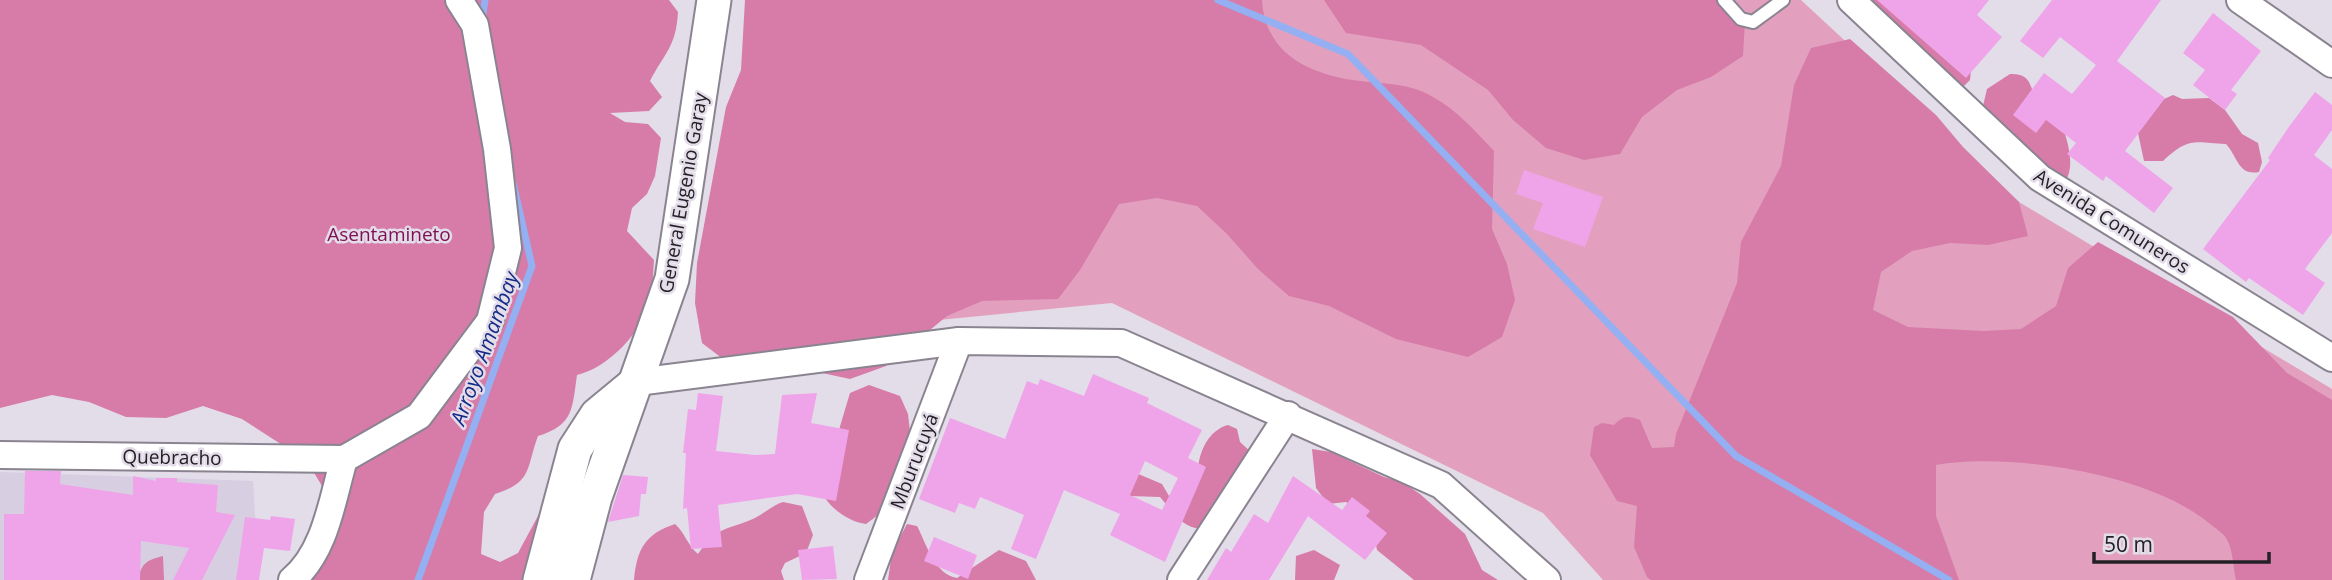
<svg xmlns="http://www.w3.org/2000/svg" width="2332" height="580" viewBox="0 0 2332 580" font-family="'Open Sans',sans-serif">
  <rect width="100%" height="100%" fill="#e3dce9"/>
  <polygon fill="#d8cee2" points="0,472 253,481 259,580 0,580"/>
  <polygon fill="#e2a0be" points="755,0 1801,0 2019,202 2332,389 2332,580 1603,580 1543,513 1112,303 702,343"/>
  <g fill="#d77ba8">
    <path d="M0 0H669L678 12C676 47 665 52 650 81L662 97 649 111 610 113 625 122 648 124 661 138 655 176 647 194 632 208 627 231 654 260C653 273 653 286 650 299 644 331 608 368 577 375 572 409 574 425 538 436 526 468 533 482 495 494L484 512 481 554 500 562 518 553 538 516 572 431 601 444 584 580H301L328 496 307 461 242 419 203 406 166 418 126 417 89 402 52 395 0 408Z"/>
    <path d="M745 0H1262C1265 54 1310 75 1360 81 1385 84 1410 83 1433 97 1457 110 1476 132 1494 151L1492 229 1507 264 1515 300 1502 337 1468 357 1396 339 1329 306 1289 296 1258 269 1227 234 1197 206 1157 198 1119 204 1080 270 1058 299 982 301 947 316 886 366 850 379 813 371 731 365 702 343 695 303 697 263 726 107 741 70Z"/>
    <polygon points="1324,0 1724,0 1745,21 1743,56 1711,77 1677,90 1642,117 1620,154 1584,160 1546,148 1513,120 1488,90 1421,45 1346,33"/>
    <polygon points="1847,0 1904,0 1971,70 1970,80 1963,87 1954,88"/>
    <path d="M1850 39 1936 115 1963 147 2019 202 2028 236 1988 245 1950 243 1912 251 1881 272 1873 310 1908 327 1983 331 2021 329 2056 306 2068 268 2098 242 2233 317 2287 373 2332 400V580H2236C2233 568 2233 548 2226 538 2223 533 2215 528 2210 524 2151 474 2011 452 1936 465V516L1959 580H1651L1647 577 1634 547 1637 506 1617 501 1590 455 1594 427 1602 423 1614 425C1623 416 1628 415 1640 420L1652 448 1674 447 1676 434 1737 283 1741 242 1781 166 1794 85 1811 48Z"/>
    <path d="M2010 74C2023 74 2028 77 2032 89L2049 94C2059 117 2080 160 2065 182H2055L1983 106 1987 89Z"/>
    <path d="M2173 95 2182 99 2209 98 2225 110 2242 134 2258 143 2262 162 2259 172C2238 176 2238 157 2226 144 2194 142 2188 137 2163 161H2144L2138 133 2164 99Z"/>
    <path d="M869 385 900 396 908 414 910 432 882 512 866 524C849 522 827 507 821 490L850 393Z"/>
    <path d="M1228 425 1237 429 1240 442 1254 455 1205 528C1185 532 1172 511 1160 497L1130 496 1127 478 1136 473 1162 484 1169 496 1198 470C1199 451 1209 430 1228 425Z"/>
    <polygon points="1312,449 1331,452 1384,477 1402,482 1420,494 1465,534 1482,570 1498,580 1414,580 1377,550 1373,530 1361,514 1346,502 1328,504 1316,488"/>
    <path d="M783 502 802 506 813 535 806 553 785 563 781 571 784 580H634C637 549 645 534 675 524 685 533 688 546 698 554 716 528 722 531 748 521 761 517 770 506 783 502Z"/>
    <path d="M907 524 917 526C926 543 935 575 957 578L999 550 1026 561 1036 580H888L892 552Z"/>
    <polygon points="1314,550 1340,565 1334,580 1295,580 1296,556"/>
    <path d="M163 556 164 580H138C141 563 147 560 163 556Z"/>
  </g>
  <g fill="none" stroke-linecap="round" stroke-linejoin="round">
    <g stroke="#94b0f2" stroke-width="7">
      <polyline points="1218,0 1348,54 1736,456 1949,580"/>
      <polyline points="482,21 485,0"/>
      <polyline points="418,580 532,266 513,183"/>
    </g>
  </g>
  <g fill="#efa4ea" fill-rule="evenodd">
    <polygon points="1877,0 1989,0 1977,15 2002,37 1966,78"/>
    <polygon points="2052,0 2161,0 2117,61 2165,98 2125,151 2173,188 2154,213 2106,176 2103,181 2067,154 2076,143 2046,120 2036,133 2013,115 2044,73 2072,94 2096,65 2060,37 2043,58 2020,41"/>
    <polygon points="2213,13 2261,51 2231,90 2237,94 2225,110 2193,85 2205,70 2183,53"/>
    <polygon points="2315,92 2332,105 2332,130 2314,155 2332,169 2332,233 2305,269 2325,283 2303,315 2249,278 2246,282 2203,249 2270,160 2268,158 2288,128"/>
    <polygon points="1524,170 1603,197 1585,247 1533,229 1543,203 1516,194"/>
    <path d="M1093 374 1149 398 1147 403 1202 430 1188 458 1206 467 1165 562 1110 535 1120 514 1064 490 1036 559 1011 549 1024 515 980 497 975 509 959 503 955 513 919 499 950 418 1005 439 1027 381 1038 385 1040 379 1084 396ZM1145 461 1178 478 1162 510 1130 495Z"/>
    <polygon points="698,393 723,396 716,451 755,455 775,454 782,395 817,393 811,423 849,430 836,501 797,494 718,505 722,547 691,549 687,508 683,509 686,453 683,453 688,409 696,410"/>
    <polygon points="25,471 61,471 60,484 133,495 133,476 156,481 156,478 177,478 177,482 218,485 216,512 235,515 202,580 173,580 189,548 141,541 140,580 4,580 4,514 24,514"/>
    <polygon points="623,475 648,477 646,494 641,494 639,516 608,522"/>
    <polygon points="1293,476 1342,510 1352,497 1370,511 1366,516 1387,533 1365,560 1308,516 1269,580 1207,580 1226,548 1231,552 1254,514 1268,523"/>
    <polygon points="271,516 295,519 290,551 264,548 259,580 236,580 245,517 270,520"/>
    <polygon points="934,537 977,555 968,579 924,561"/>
    <polygon points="833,546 837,579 802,580 798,550"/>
  </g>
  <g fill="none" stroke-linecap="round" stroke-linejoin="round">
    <g stroke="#8a8490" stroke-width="16">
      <polyline id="service" points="1724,0 1741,19 1753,22 1783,0"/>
    </g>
    <g stroke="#8a8490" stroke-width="30">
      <g id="minor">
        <polyline points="1851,0 2040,178 2332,358"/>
        <polyline points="2240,0 2332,64"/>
        <polyline points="637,382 959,341 1121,343 1441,485 1547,580"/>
        <polyline points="0,455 344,459"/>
        <path d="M292 580C326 551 332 500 344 459L419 416 490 321 508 248 497 149 475 25 459 0"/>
        <polyline points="868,580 959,341"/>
        <polyline points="1181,580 1288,415"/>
      </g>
    </g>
    <g stroke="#8a8490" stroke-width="37">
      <g id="tertiary">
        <polyline points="540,580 575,449 597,415 637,382"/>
        <polyline points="573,580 595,497 672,279 714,0"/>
      </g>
    </g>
    <use href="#service" stroke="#fff" stroke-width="12"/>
    <use href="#minor" stroke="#fff" stroke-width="26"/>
    <use href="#tertiary" stroke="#fff" stroke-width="33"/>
  </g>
  <g text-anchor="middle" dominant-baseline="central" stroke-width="5" stroke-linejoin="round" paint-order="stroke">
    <g font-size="19" fill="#242126" stroke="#e3dce9">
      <text transform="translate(683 193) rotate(-80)">General Eugenio Garay</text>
      <text transform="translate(2112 221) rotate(32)">Avenida Comuneros</text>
      <text transform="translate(172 457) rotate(1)">Quebracho</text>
      <text transform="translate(914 461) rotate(-69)">Mburucuyá</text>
    </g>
    <g font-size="19" fill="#7f0f53" stroke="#e3dce9">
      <text x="389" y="234">Asentamineto</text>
    </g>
    <g font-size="21" font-style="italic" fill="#132a86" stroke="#e3dce9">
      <text transform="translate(484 348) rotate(-70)">Arroyo Amambay</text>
    </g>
  </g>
  <path d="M2094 552v10h175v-10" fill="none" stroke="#242126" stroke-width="3.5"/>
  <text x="2104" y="552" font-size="21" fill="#242126" stroke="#e3dce9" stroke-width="5" paint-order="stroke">50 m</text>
</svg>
